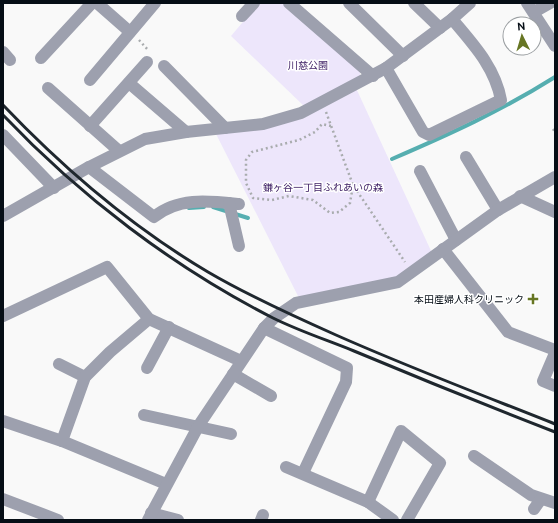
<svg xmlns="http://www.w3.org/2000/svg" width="558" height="523" viewBox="0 0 558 523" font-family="Ubuntu,'Noto Sans JP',sans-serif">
  <rect width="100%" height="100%" fill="#f9f9f9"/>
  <g fill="#ede6fb">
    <polygon points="259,3 284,3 360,70 360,76 305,107 231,36"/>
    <polygon points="356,88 432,253 397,277 299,298 215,132 252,129"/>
  </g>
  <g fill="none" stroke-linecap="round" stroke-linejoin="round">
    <g stroke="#56aeb0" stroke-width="4">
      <path d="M392 159C450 134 501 111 555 77"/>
      <polyline points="213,207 248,218"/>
      <polyline points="189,208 204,207"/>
    </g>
    <g stroke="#a9acae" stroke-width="2.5" stroke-dasharray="2 3" stroke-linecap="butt">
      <polyline points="139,40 148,50"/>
      <polyline points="326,112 353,185 405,262"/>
      <polyline points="331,126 322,124 315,132 299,140 252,152 246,160 246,183 253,198 272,200 289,196 313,200 330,213 339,212 350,203 353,185"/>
      <polyline points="553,129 555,132"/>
    </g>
    <g stroke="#9da0ae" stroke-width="12">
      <polyline points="97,3 130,32"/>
      <polyline points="289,3 373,76"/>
      <polyline points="349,3 403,56"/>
      <polyline points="414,3 440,28"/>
      <polyline points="527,3 555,46"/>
      <polyline points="534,12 550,3"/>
      <polyline points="242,16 254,3"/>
      <polyline points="3,52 10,60"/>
      <polyline points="41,58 92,3"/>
      <polyline points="164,66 225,128"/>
      <path d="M386 68 423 132 429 135 501 100C495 67 473 44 452 19"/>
      <polyline points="90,80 155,3"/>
      <polyline points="129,83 186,132"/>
      <polyline points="48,88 119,151"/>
      <polyline points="90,126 147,62"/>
      <polyline points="3,135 54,188"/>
      <polyline points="466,157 498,210"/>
      <path d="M89 167 154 217C178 197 209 201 239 204"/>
      <polyline points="420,171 456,240"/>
      <polyline points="520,196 555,212"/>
      <polyline points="229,203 239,246"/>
      <polyline points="3,216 89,167 145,139 186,132 263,124 301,113 386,68 452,19 470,3"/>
      <polyline points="443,249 508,332 555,350"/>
      <polyline points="3,316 107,267 149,319 241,361"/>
      <polyline points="264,328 347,368 346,382 303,473"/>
      <polyline points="555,353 543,381 555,386"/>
      <polyline points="59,364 85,377"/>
      <polyline points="147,368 169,327"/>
      <polyline points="233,374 271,396"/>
      <polyline points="144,415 231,434"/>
      <polyline points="3,421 62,441 166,484"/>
      <polyline points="62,441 85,377 110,352 149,319"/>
      <polyline points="474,456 531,495 555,503"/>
      <polyline points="286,467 368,502 393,520"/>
      <polyline points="3,499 58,520"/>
      <polyline points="368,502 401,431 440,463 407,520"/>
      <polyline points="534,509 541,499"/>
      <polyline points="151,513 178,520"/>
      <polyline points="148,520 199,425 264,328 274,318 296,303 398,282 498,210 555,177"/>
      <polyline points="261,520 263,515"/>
    </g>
    <g stroke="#1f272e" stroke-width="3">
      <path d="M3 105C64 169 132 227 208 272 249 296 293 316 336 335 408 367 482 395 555 424"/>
      <path d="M3 115C80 196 173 267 273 318 299 331 327 340 354 351 421 379 488 406 555 432"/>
    </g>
  </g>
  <path fill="#677623" stroke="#fff" stroke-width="1.5" d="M531 293h4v4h4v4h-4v4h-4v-4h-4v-4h4z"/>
  <g text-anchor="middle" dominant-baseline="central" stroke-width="3" stroke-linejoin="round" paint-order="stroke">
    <g font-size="10" fill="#412367" stroke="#fff">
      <text x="308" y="65">川慈公園</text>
      <text x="323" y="187">鎌ヶ谷一丁目ふれあいの森</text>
    </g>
    <g font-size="10" fill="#060e16" stroke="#fff" text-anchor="end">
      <text x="524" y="299">本田産婦人科クリニック</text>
    </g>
  </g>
  <rect width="558" height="523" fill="none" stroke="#060e16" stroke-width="8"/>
  <g transform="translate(522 36) rotate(355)"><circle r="19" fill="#ffffff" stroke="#9b9fa2"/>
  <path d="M0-3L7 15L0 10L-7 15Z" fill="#677623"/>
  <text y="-6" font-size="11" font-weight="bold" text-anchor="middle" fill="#060e16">N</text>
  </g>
</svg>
